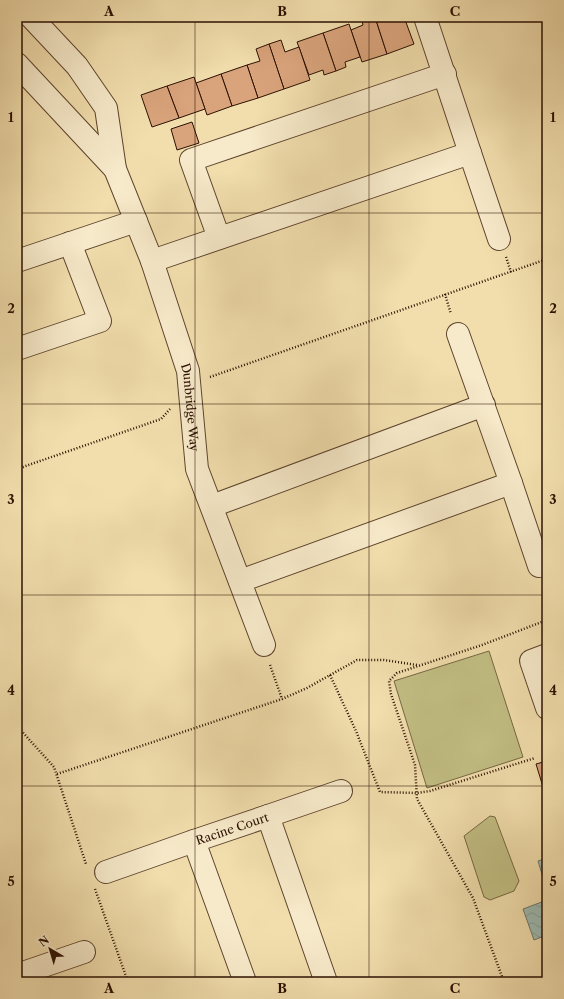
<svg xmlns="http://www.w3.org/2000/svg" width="564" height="999" viewBox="0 0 564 999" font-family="'Libre Caslon Text',serif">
  <defs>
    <pattern id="water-waves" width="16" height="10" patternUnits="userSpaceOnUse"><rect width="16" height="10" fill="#9dbbb2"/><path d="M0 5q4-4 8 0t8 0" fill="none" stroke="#87a097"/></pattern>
  </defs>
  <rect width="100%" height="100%" fill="#f2dead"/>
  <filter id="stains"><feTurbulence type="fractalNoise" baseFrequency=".005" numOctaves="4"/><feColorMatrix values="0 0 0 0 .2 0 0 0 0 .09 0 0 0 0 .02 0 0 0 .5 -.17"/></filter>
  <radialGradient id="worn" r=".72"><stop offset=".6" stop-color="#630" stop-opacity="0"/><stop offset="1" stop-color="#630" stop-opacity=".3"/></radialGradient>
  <g fill="#c2bf84" stroke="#766843">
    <polygon points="489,651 523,757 427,788 394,681"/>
    <polygon points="490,816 495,817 519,881 514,891 490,900 484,897 464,836"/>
  </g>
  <g fill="url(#water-waves)" stroke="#6f776c">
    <polygon points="547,858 547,891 538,861"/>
    <polygon points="547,900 547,935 534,940 523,909"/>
  </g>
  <g fill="#d9a37b" stroke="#2b1002">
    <polygon points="361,17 375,17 387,54 362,62 351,30 363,25"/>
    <polygon points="375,17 404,17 414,44 387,54"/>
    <polygon points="349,24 360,57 345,62 346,67 336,71 323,33"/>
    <polygon points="323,33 336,71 324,75 323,70 309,75 297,42"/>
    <polygon points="281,40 285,52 299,47 310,80 284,89 269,44"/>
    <polygon points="269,44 284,89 258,98 247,65 260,61 256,49"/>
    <polygon points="247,65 258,98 232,106 221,74"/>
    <polygon points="221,74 232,106 207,115 196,83"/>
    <polygon points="194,77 205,109 179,118 167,86"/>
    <polygon points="167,86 179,118 152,127 141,95"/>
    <polygon points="192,122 199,143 177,150 171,129"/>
    <polygon points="547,761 547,800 536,764"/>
  </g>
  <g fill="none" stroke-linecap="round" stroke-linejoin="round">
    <g stroke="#5d442d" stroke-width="24">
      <g id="minor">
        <path id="s1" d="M31 17 77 66 106 108 115 169 152 261 188 371 197 469 264 645"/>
        <polyline points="17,64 115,169"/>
        <polyline points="470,153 499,239"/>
        <polyline points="219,238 191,160 445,74"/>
        <polyline points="17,261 136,221"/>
        <polyline points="152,261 470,153 425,17"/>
        <polyline points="17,349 100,321 70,243"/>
        <polyline points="511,483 539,566"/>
        <polyline points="212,506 484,405"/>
        <polyline points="240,581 511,483 458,334"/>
        <polyline points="547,655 531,661 547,708"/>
        <polyline points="268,816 341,791"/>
        <polyline points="106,872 194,841"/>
        <polyline points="17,975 84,952"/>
        <path id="s2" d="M245 982 194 841 268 816 326 982"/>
      </g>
    </g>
    <g stroke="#2b1002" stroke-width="2.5" stroke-dasharray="1 2" stroke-linecap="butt">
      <polyline points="506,257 511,272"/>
      <polyline points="445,294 451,314"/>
      <polyline points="210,377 547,259"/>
      <polyline points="17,469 161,419 170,409"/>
      <polyline points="270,665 282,699"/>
      <polyline points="330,675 356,731 380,792 417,793 430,791 535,758"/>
      <polyline points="17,726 54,767 86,864"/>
      <polyline points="57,774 282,699 307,688 357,660 384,660 417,665"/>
      <polyline points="95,889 128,982"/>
      <polyline points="504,982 473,898 417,799 415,765 391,694 389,681 397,673 482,645 547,620"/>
    </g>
    <use href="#minor" stroke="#f7eaca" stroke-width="22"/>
  </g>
  <path fill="none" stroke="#2b1002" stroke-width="1" stroke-opacity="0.55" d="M195 17V982M369 17V982M17 213H547M17 404H547M17 595H547M17 786H547"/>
  <g text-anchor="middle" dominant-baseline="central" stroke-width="3.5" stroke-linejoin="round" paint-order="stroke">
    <g font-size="12" fill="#2b1002" stroke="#f7eaca">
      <text stroke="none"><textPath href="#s1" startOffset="431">Dunbridge Way</textPath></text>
      <text stroke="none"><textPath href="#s2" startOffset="190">Racine Court</textPath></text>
    </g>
  </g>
  <rect width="564" height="999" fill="none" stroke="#f2dead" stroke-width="44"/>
  <g transform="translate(50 949) rotate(322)" stroke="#f7eaca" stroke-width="3" paint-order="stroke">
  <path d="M0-3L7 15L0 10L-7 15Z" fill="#2b1002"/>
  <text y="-6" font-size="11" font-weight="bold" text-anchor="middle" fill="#2b1002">N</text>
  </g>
  <rect x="22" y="22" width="520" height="955" fill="none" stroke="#2b1002" stroke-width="1.5"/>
  <g font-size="13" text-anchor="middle" font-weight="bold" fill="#2b1002">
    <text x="109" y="16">A</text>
    <text x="282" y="16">B</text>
    <text x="455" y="16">C</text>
    <text x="11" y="122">1</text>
    <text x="553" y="122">1</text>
    <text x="11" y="313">2</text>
    <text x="553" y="313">2</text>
    <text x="11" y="504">3</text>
    <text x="553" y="504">3</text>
    <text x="11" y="695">4</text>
    <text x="553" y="695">4</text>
    <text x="11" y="886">5</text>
    <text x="553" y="886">5</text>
    <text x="109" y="993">A</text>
    <text x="282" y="993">B</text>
    <text x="455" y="993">C</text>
  </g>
  <rect width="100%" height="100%" filter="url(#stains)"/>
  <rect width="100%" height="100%" fill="url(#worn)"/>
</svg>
